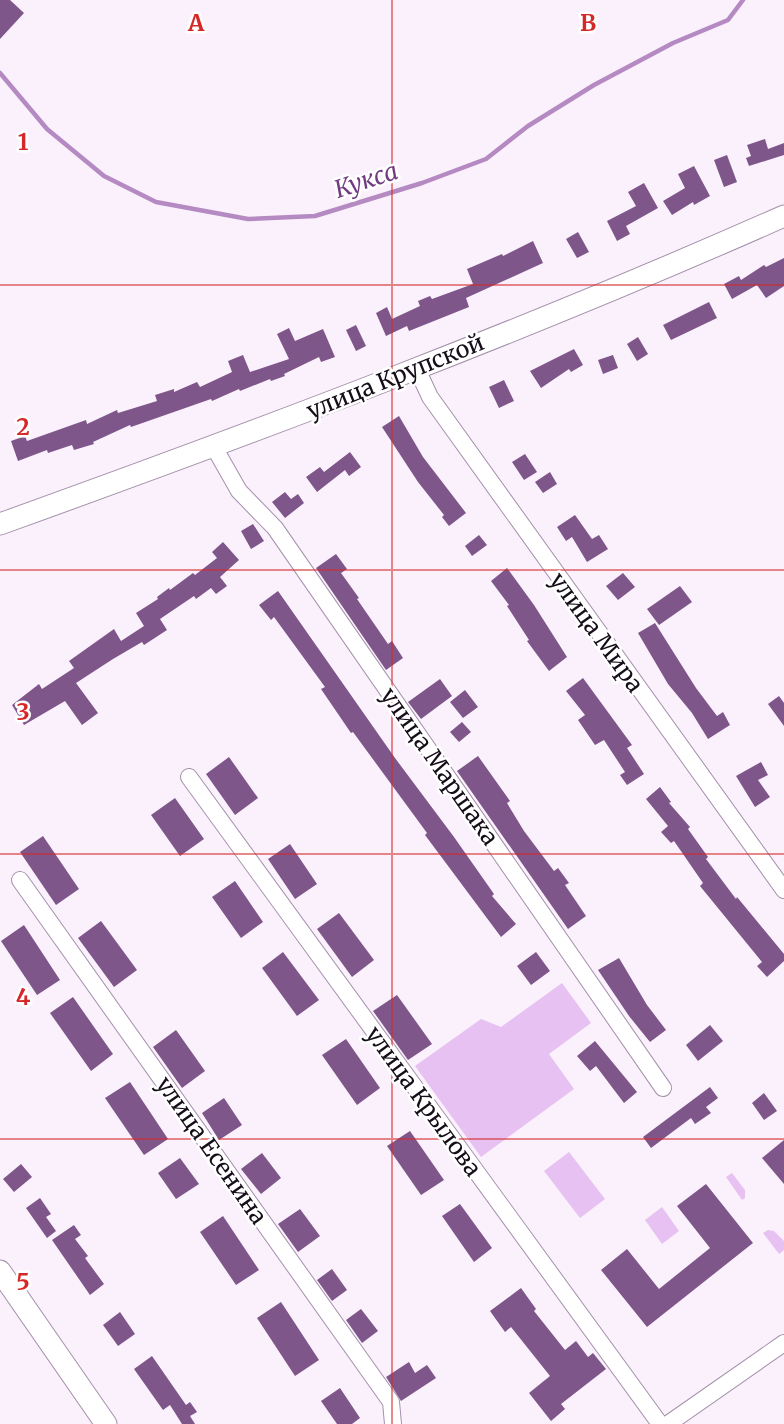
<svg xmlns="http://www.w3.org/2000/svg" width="784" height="1424" viewBox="0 0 784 1424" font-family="Merriweather,serif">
  <rect width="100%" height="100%" fill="#faf1fd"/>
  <g fill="#e7c1f1">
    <polygon points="562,983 591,1023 549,1054 574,1089 481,1157 415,1066 481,1019 501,1027"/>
    <polygon points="569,1152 605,1199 580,1218 544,1171"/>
    <polygon points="732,1173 745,1190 745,1198 742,1200 726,1177"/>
    <polygon points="662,1207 679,1231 662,1244 645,1220"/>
    <polygon points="768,1230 774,1231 784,1241 784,1250 779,1254 763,1233"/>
  </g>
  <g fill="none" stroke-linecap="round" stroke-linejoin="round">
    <polyline stroke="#b589c1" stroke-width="4.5" points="0,73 47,129 104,176 156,202 248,219 315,216 422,183 486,159 528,126 594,85 673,43 728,20 743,0"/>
  </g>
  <g fill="#7f568a">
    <polygon points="0,0 10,0 24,13 0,39"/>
    <polygon points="765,139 768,149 784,143 784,155 749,166 746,158 751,156 747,145"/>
    <polygon points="727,155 737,182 724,187 714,160"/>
    <polygon points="694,166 710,196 694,205 693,202 672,215 663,201 685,188 678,174"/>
    <polygon points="644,183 658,208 626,226 630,234 617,241 607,221 636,206 628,192"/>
    <polygon points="578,232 589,252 577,258 566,239"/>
    <polygon points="533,241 543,263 466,298 469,307 409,331 407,326 386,336 376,313 387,307 392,319 420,306 418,301 430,296 432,299 473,284 467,269 502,254 503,256"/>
    <polygon points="784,258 784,286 766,298 757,285 732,299 724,284 739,276 741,280 764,265 766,267"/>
    <polygon points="709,302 717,318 671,340 663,325"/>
    <polygon points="356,325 366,346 356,351 346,330"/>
    <polygon points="289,328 295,341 323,329 335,357 321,362 319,357 284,374 285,376 271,381 270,379 240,391 239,389 212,401 211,399 131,427 130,425 93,442 94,444 74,450 72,445 48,453 47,450 18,461 11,441 25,436 27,441 86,420 87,424 117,410 118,413 157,401 155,395 174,389 174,392 197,382 200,387 232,372 228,361 243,355 250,372 289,359 277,334"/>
    <polygon points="638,337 648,354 637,361 627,344"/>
    <polygon points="574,349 583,365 571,372 569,369 541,388 530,371"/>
    <polygon points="613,355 618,368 603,374 598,360"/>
    <polygon points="504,380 514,401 499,408 489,387"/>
    <polygon points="399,416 423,457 466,513 449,526 442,517 444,515 418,482 382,427"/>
    <polygon points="350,452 361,467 349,476 345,470 317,492 306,477 320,467 324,472"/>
    <polygon points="525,454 537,472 524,480 512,462"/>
    <polygon points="550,472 557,484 543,493 535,482"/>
    <polygon points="285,492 291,499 298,494 304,503 285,518 272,502"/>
    <polygon points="575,515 592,539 599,535 608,549 587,562 572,537 566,541 557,527"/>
    <polygon points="253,524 264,541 251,549 241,531"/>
    <polygon points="479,535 487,545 472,556 465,546"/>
    <polygon points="223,542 239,560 220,577 227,586 216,594 211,588 196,599 194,596 160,619 167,630 144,645 142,642 113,659 76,683 98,713 82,725 65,701 24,725 12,705 39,684 42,689 74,668 69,661 114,629 121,641 144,626 136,613 158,599 157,597 169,588 170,590 193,573 195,575 217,558 212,552"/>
    <polygon points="336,554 347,569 341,573 359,598 357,599 388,644 392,641 403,658 386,670 316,568"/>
    <polygon points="507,568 534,605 567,657 549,671 527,641 529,640 507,606 509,605 491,581"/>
    <polygon points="623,573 635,587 618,600 606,586"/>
    <polygon points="680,586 692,602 659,625 647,609"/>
    <polygon points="278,591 395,758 454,837 494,894 492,896 516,924 501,937 425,835 427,833 353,732 351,733 321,689 325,687 274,617 271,620 259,605"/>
    <polygon points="655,623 696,688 717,716 723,712 730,725 708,739 692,713 668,684 638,633"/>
    <polygon points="583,678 632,745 627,748 644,774 627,785 620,775 625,772 604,740 595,745 578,720 585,715 566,691"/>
    <polygon points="440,679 452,696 421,719 408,702"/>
    <polygon points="465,690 478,707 463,718 450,702"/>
    <polygon points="779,696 784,703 784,726 768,704"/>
    <polygon points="462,722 471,732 459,742 450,732"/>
    <polygon points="478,756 510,801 507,803 524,831 554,871 558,868 569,883 565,885 586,916 568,929 457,771"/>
    <polygon points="229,757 258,798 235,815 206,774"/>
    <polygon points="761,762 768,775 758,780 770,797 755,807 736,776"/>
    <polygon points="660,787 671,802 669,803 690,827 688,829 708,857 706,859 736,899 737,897 784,954 784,961 767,977 757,966 762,962 700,886 703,883 674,841 671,843 661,832 668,826 646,799"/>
    <polygon points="175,798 204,839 180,856 151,815"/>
    <polygon points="43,836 79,889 56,905 20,852"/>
    <polygon points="290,844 317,884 295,899 268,859"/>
    <polygon points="235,881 263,922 241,938 212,897"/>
    <polygon points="339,913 374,960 352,977 317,929"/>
    <polygon points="101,921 137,970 114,987 78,938"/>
    <polygon points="24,925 60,980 37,995 1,941"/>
    <polygon points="283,952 319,1000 297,1016 262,968"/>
    <polygon points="536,952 550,971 531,985 517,966"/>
    <polygon points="619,958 647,1005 666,1030 650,1042 629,1016 598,970"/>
    <polygon points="397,995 432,1044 408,1060 373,1011"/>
    <polygon points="73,997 113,1054 91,1071 50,1013"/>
    <polygon points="710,1025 723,1041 698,1061 686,1045"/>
    <polygon points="176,1030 205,1071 182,1088 153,1047"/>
    <polygon points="346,1039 380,1088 357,1105 322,1055"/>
    <polygon points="595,1041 637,1092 624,1103 596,1066 590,1071 577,1056"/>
    <polygon points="130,1082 168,1139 144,1155 105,1098"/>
    <polygon points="710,1087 718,1098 706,1107 711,1113 695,1124 691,1118 651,1148 643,1137"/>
    <polygon points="764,1093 777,1111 764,1120 752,1103"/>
    <polygon points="224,1098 242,1125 219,1140 202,1113"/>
    <polygon points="410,1131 444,1180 421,1195 387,1146"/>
    <polygon points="784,1140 784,1184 762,1158"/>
    <polygon points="262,1153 281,1178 261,1194 241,1169"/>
    <polygon points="180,1158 199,1184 176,1199 158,1173"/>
    <polygon points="21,1164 32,1177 14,1192 3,1179"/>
    <polygon points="706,1184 753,1243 647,1327 601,1270 627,1249 659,1289 710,1248 677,1206"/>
    <polygon points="40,1198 51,1214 46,1217 56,1231 47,1238 26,1208"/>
    <polygon points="460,1204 492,1248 474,1262 442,1216"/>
    <polygon points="300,1209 320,1236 298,1252 278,1224"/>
    <polygon points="223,1216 259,1270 236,1285 200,1232"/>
    <polygon points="74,1225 81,1235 75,1239 88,1256 85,1258 104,1284 90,1295 52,1240"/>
    <polygon points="332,1269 347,1290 332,1301 317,1280"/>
    <polygon points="521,1288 536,1309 534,1311 565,1350 576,1341 588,1357 593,1353 606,1369 561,1404 565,1409 551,1421 529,1393 550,1376 511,1327 505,1332 490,1311"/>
    <polygon points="281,1302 319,1360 295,1376 257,1318"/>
    <polygon points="361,1309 378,1331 362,1343 346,1320"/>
    <polygon points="120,1312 135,1334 118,1346 103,1325"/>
    <polygon points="152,1356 186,1405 190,1402 197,1412 190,1416 195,1424 182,1424 170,1405 163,1410 134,1369"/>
    <polygon points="409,1362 415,1373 427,1365 436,1378 401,1401 386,1377"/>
    <polygon points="340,1388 360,1418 352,1424 337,1424 321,1401"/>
  </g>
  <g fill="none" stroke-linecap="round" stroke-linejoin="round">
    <g stroke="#a590ab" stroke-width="18">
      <g id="minor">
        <polyline points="417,369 430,397 784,890"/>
        <polyline points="214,447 239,491 275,528 663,1088"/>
        <polyline points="189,777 660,1424"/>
        <polyline points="20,880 391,1402 393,1424"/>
        <polyline points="668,1424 784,1343"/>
      </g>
    </g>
    <g stroke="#a590ab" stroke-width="23">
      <g id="tertiary">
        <path d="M0 524C264 429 527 330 784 216"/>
        <polyline points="0,1271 106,1424"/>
      </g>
    </g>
    <use href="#minor" stroke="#fff" stroke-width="16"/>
    <use href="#tertiary" stroke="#fff" stroke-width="21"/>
  </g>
  <path fill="none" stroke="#d62828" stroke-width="2" stroke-opacity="0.55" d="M392 0V1424M0 285H784M0 570H784M0 854H784M0 1139H784"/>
  <g text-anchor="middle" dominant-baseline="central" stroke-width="5" stroke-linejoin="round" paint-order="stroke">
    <g font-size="23" fill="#150d17" stroke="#fff">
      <text transform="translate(395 376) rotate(-22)">улица Крупской</text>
      <text transform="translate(597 632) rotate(54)">улица Мира</text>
      <text transform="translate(440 766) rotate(55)">улица Маршака</text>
      <text transform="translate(424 1101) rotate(54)">улица Крылова</text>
      <text transform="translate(212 1150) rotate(55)">улица Есенина</text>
    </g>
    <g font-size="24" font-style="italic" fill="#713b80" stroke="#fff">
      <text transform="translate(366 180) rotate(-18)">Кукса</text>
    </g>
  </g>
  <g font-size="23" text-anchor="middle" font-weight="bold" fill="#d62828" stroke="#fff" stroke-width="5" stroke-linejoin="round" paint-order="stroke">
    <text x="196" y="31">A</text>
    <text x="588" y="31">B</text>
    <text x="23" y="150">1</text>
    <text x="23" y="435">2</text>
    <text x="23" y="720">3</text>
    <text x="23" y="1005">4</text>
    <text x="23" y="1290">5</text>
  </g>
</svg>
